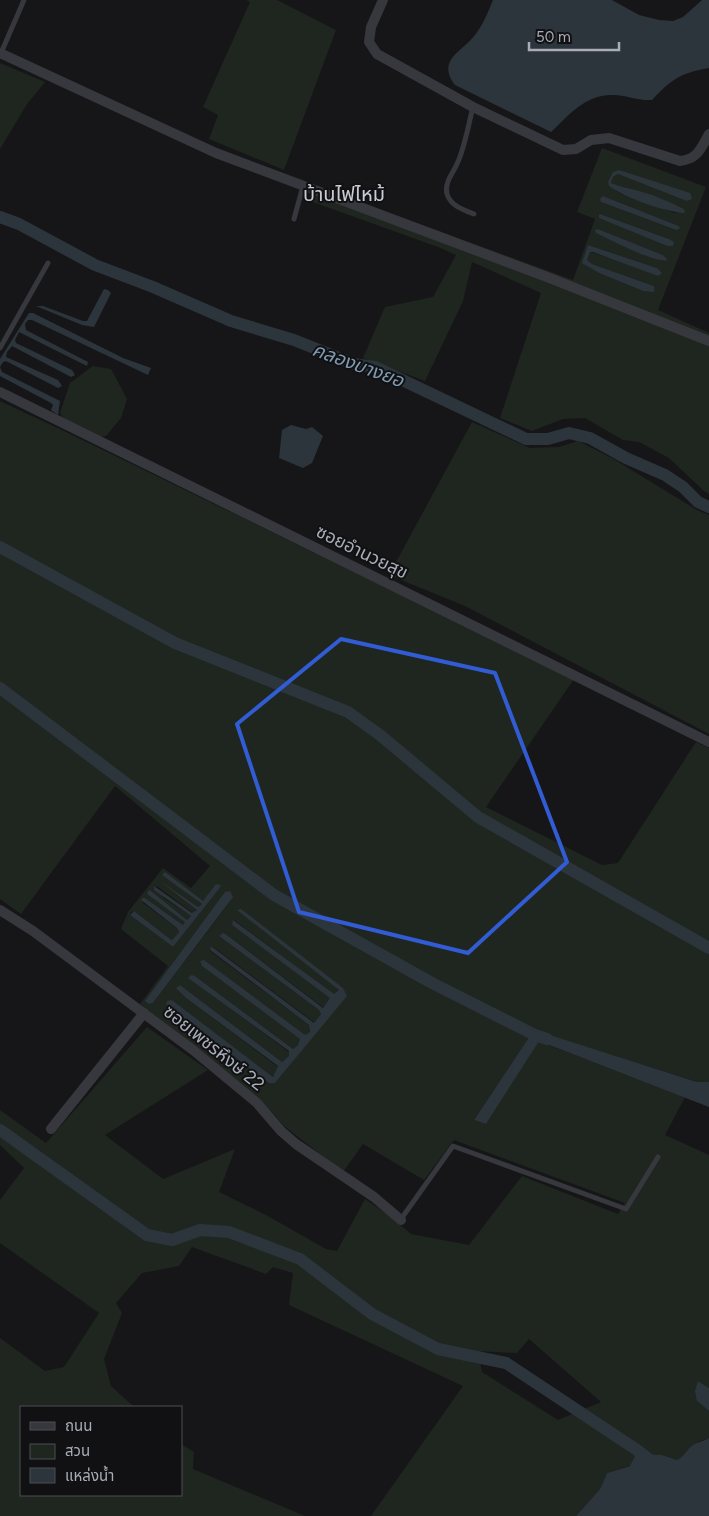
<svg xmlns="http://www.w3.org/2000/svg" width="709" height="1516" viewBox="0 0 709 1516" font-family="Figtree,'Noto Sans Thai',sans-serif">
  <rect width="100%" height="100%" fill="#161618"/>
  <g fill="#1e261f" fill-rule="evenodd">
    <polygon points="246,0 277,0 336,30 284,170 209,139 218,115 203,107 250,2"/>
    <polygon points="0,63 45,82 27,104 0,149"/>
    <path d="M602 148 706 187 658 310 709 333V494L704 491 669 458 639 442 623 440 585 418 563 419 532 431 500 418 541 293 472 262 463 301 425 381 363 358 385 307 433 297 456 255 438 247 310 201 318 187 573 280 595 219 577 212ZM619 170 632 178 618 174 613 177 611 183 617 186 638 191 684 209 675 213 630 198 616 191 608 182ZM603 196 679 226 680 229 676 230 601 202ZM600 214 669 239 673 246H667L600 218ZM598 229 663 255 668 260 595 230ZM588 245 657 268 661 273 590 252 587 260 592 264 654 286 643 291 599 273 583 263Z"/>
    <polygon points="93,366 111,369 127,399 121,418 106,436 98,437 64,420 60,413 70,383"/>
    <path d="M0 401 64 431 574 679 486 807 602 865 618 863 696 742 709 748V1082H698L534 1031 474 1120 486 1124 538 1041 685 1097 665 1135 709 1155V1388L698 1381 697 1401 709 1411V1438L698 1442 686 1455 677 1460 662 1455 607 1473 600 1489 576 1516H371L463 1386 289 1305 293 1273 273 1267 266 1274 192 1247 179 1266 142 1273 116 1303 122 1313 104 1359 111 1386 134 1407H21V1495H181V1444L194 1452 193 1469 305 1516H0V1338L45 1371 64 1367 99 1313 0 1243V1200L24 1168 0 1145V1110L46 1143 147 1027 208 1070 105 1135 163 1179 235 1149 219 1192 266 1215 326 1249 337 1251 365 1199 387 1214 411 1234 469 1245 522 1176 618 1214 625 1203 454 1140 424 1180 363 1144 343 1172 284 1126 270 1110 140 1004 168 966 121 929 128 912 163 868 191 888 210 866 115 786 21 914 0 899ZM163 875 203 901 219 889 173 947 130 915 131 912 134 911 169 938 172 940 179 932 177 928 143 903 145 898 183 925 186 922 147 894 150 890 187 920 191 916 164 898 154 886 158 887 193 913 197 910 169 887 198 907 202 904ZM233 898 153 1003 149 1004ZM234 920 334 995 339 990 336 987 346 996 275 1083H269L166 1005 172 1000 273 1077 278 1067 186 998 177 989 180 985 282 1062 290 1056 289 1052 189 978 195 976 293 1049 298 1045 301 1039 202 966 305 1036 310 1032 309 1025 210 951 212 946 315 1023 321 1014 319 1010 219 936 227 935 324 1008 331 998 232 925ZM529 1339 601 1402 558 1420 482 1372 478 1351 517 1353Z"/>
    <polygon points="472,422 530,448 559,447 578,441 612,458 697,510 709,515 709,734 465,606 389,575"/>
  </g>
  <g fill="#2c353c">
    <path d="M493 0H612L639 15 659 20 673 21 683 17 702 0H709V68C680 73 672 79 652 100 638 101 626 95 613 95 586 94 569 115 551 132L455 85C436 60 462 52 475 35 483 25 488 12 493 0Z"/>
    <path d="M619 170 690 193 692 199 687 201 618 174 613 177 611 183C620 187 629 188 639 191 654 195 670 202 684 209L685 213C665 212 625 198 609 186L608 182 613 172Z"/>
    <polygon points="603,196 679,226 680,229 676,230 601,202 600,199"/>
    <polygon points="600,214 669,239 674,242 673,246 667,246 599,218 599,215"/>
    <path d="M598 229 663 255 668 260C656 264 609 239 596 233L595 230Z"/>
    <polygon points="588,245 657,268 662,273 658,276 593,252 590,252 587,260 592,264 654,286 654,292 643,291 599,273 582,263"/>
    <polygon points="104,289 108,290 111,293 94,327 82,325 36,306 43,306 83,321 87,321"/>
    <polygon points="29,313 33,313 123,358 151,368 148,375 32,320 28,320 25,324 26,330 88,362 87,366 19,332 15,340 16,343 72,370 75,375 71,377 12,346 7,352 6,357 58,380 62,386 58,388 6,361 3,362 0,367 2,372 60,401 58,415 51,410 53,405 51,403 0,376 0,359"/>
    <polygon points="291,425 306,429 312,427 323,436 312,463 303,468 279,458 282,430"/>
    <polygon points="165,872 203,901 216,884 221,885 219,889 173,947 130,915 134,911 169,938 172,940 179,932 177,928 141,900 143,898 145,898 183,925 185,922 147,894 148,891 150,890 187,920 191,916 154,890 154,886 192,913 197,910 159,880 198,907 202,904 162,875"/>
    <polygon points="230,891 233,897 153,1003 149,1004 145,1001 225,892"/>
    <polygon points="241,909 343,988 347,996 275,1083 269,1083 166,1005 167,1001 172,1000 273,1077 278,1066 186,998 176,988 180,985 282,1062 289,1056 289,1051 188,978 191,975 195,976 293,1049 298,1045 300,1039 202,966 200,961 204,960 305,1035 310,1032 309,1025 210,950 211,946 314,1023 321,1014 319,1010 219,936 223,933 227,935 323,1008 330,998 232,925 233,920 334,994 339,990 237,910"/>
    <polygon points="534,1030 697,1082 709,1082 709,1107 539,1041 486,1124 474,1120"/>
    <polygon points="698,1381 709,1388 709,1411 697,1401 695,1391"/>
    <path d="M709 1438V1516H576L600 1489 607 1473 630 1466 636 1454 662 1455 677 1460C686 1455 686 1450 693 1445 698 1442 704 1441 709 1438Z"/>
  </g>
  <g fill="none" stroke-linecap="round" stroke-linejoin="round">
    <g stroke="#2c353c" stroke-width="12">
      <polyline points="0,217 19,224 95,265 153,287 231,321 294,340 354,364 375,367 526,439 548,439 569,433 590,438 626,458 665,475 683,487 698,502 709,507"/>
      <polyline points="0,547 175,643 348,712 380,735 478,817 709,948"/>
      <polyline points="0,688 274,895 432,983 535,1035 547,1039"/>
      <polyline points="0,1130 147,1235 172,1240 200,1230 229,1232 300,1259 372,1314 438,1349 506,1363 637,1450 655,1464"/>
    </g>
    <g stroke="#37383d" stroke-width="5">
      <polyline points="1,53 24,0"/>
      <path d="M473 107C468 126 465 147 457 164 453 173 444 183 447 194 451 206 463 210 474 214"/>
      <polyline points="294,219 303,186"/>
      <polyline points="0,348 48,263"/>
      <polyline points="401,1219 453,1146 626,1209 658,1157"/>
    </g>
    <g stroke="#37383d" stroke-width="10">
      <path d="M383 0 371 27 369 42 377 54 473 107 563 150 576 149 591 140 609 138 680 161C698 159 701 148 709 134"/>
      <polyline points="0,53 216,153 547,277 709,341"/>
      <polyline points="0,392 709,742"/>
      <polyline points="0,910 33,931 193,1050 257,1103 281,1131 296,1144 374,1197 401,1220"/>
      <polyline points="51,1129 144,1013"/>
    </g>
  </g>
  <path fill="none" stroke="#325cd3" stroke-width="4" stroke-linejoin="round" d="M341 639 495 673 567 862 468 953 299 912 237 724Z"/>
  <g text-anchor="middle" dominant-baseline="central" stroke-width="4" stroke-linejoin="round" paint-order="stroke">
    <g font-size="18" fill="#a8adb8" stroke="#111113">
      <text transform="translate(362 552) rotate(26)">ซอยอำนวยสุข</text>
      <text transform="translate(214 1048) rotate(39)">ซอยเพชรหึงษ์ 22</text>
    </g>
    <g font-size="19" font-style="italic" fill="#7f9bb3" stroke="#111113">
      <text transform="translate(358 365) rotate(20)">คลองบางยอ</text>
    </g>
    <g font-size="20" fill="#c9ccd4" stroke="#111113">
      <text x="344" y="194">บ้านไฟไหม้</text>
    </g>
  </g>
  <rect x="20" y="1406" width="162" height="90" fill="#111113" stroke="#4d4f55"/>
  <rect x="30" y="1422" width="25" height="8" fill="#37383d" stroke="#4d4f55"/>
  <text x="65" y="1431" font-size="15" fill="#a8adb8">ถนน</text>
  <rect x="30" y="1444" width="25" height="15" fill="#1e261f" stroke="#4d4f55"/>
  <text x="65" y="1456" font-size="15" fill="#a8adb8">สวน</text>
  <rect x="30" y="1468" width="25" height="15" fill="#2c353c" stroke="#4d4f55"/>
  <text x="65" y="1481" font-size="15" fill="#a8adb8">แหล่งน้ำ</text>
  <path d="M529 42v8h90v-8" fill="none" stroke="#a8adb8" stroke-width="2.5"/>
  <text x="536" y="42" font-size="15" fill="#a8adb8" stroke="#111113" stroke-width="4" paint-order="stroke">50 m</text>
</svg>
